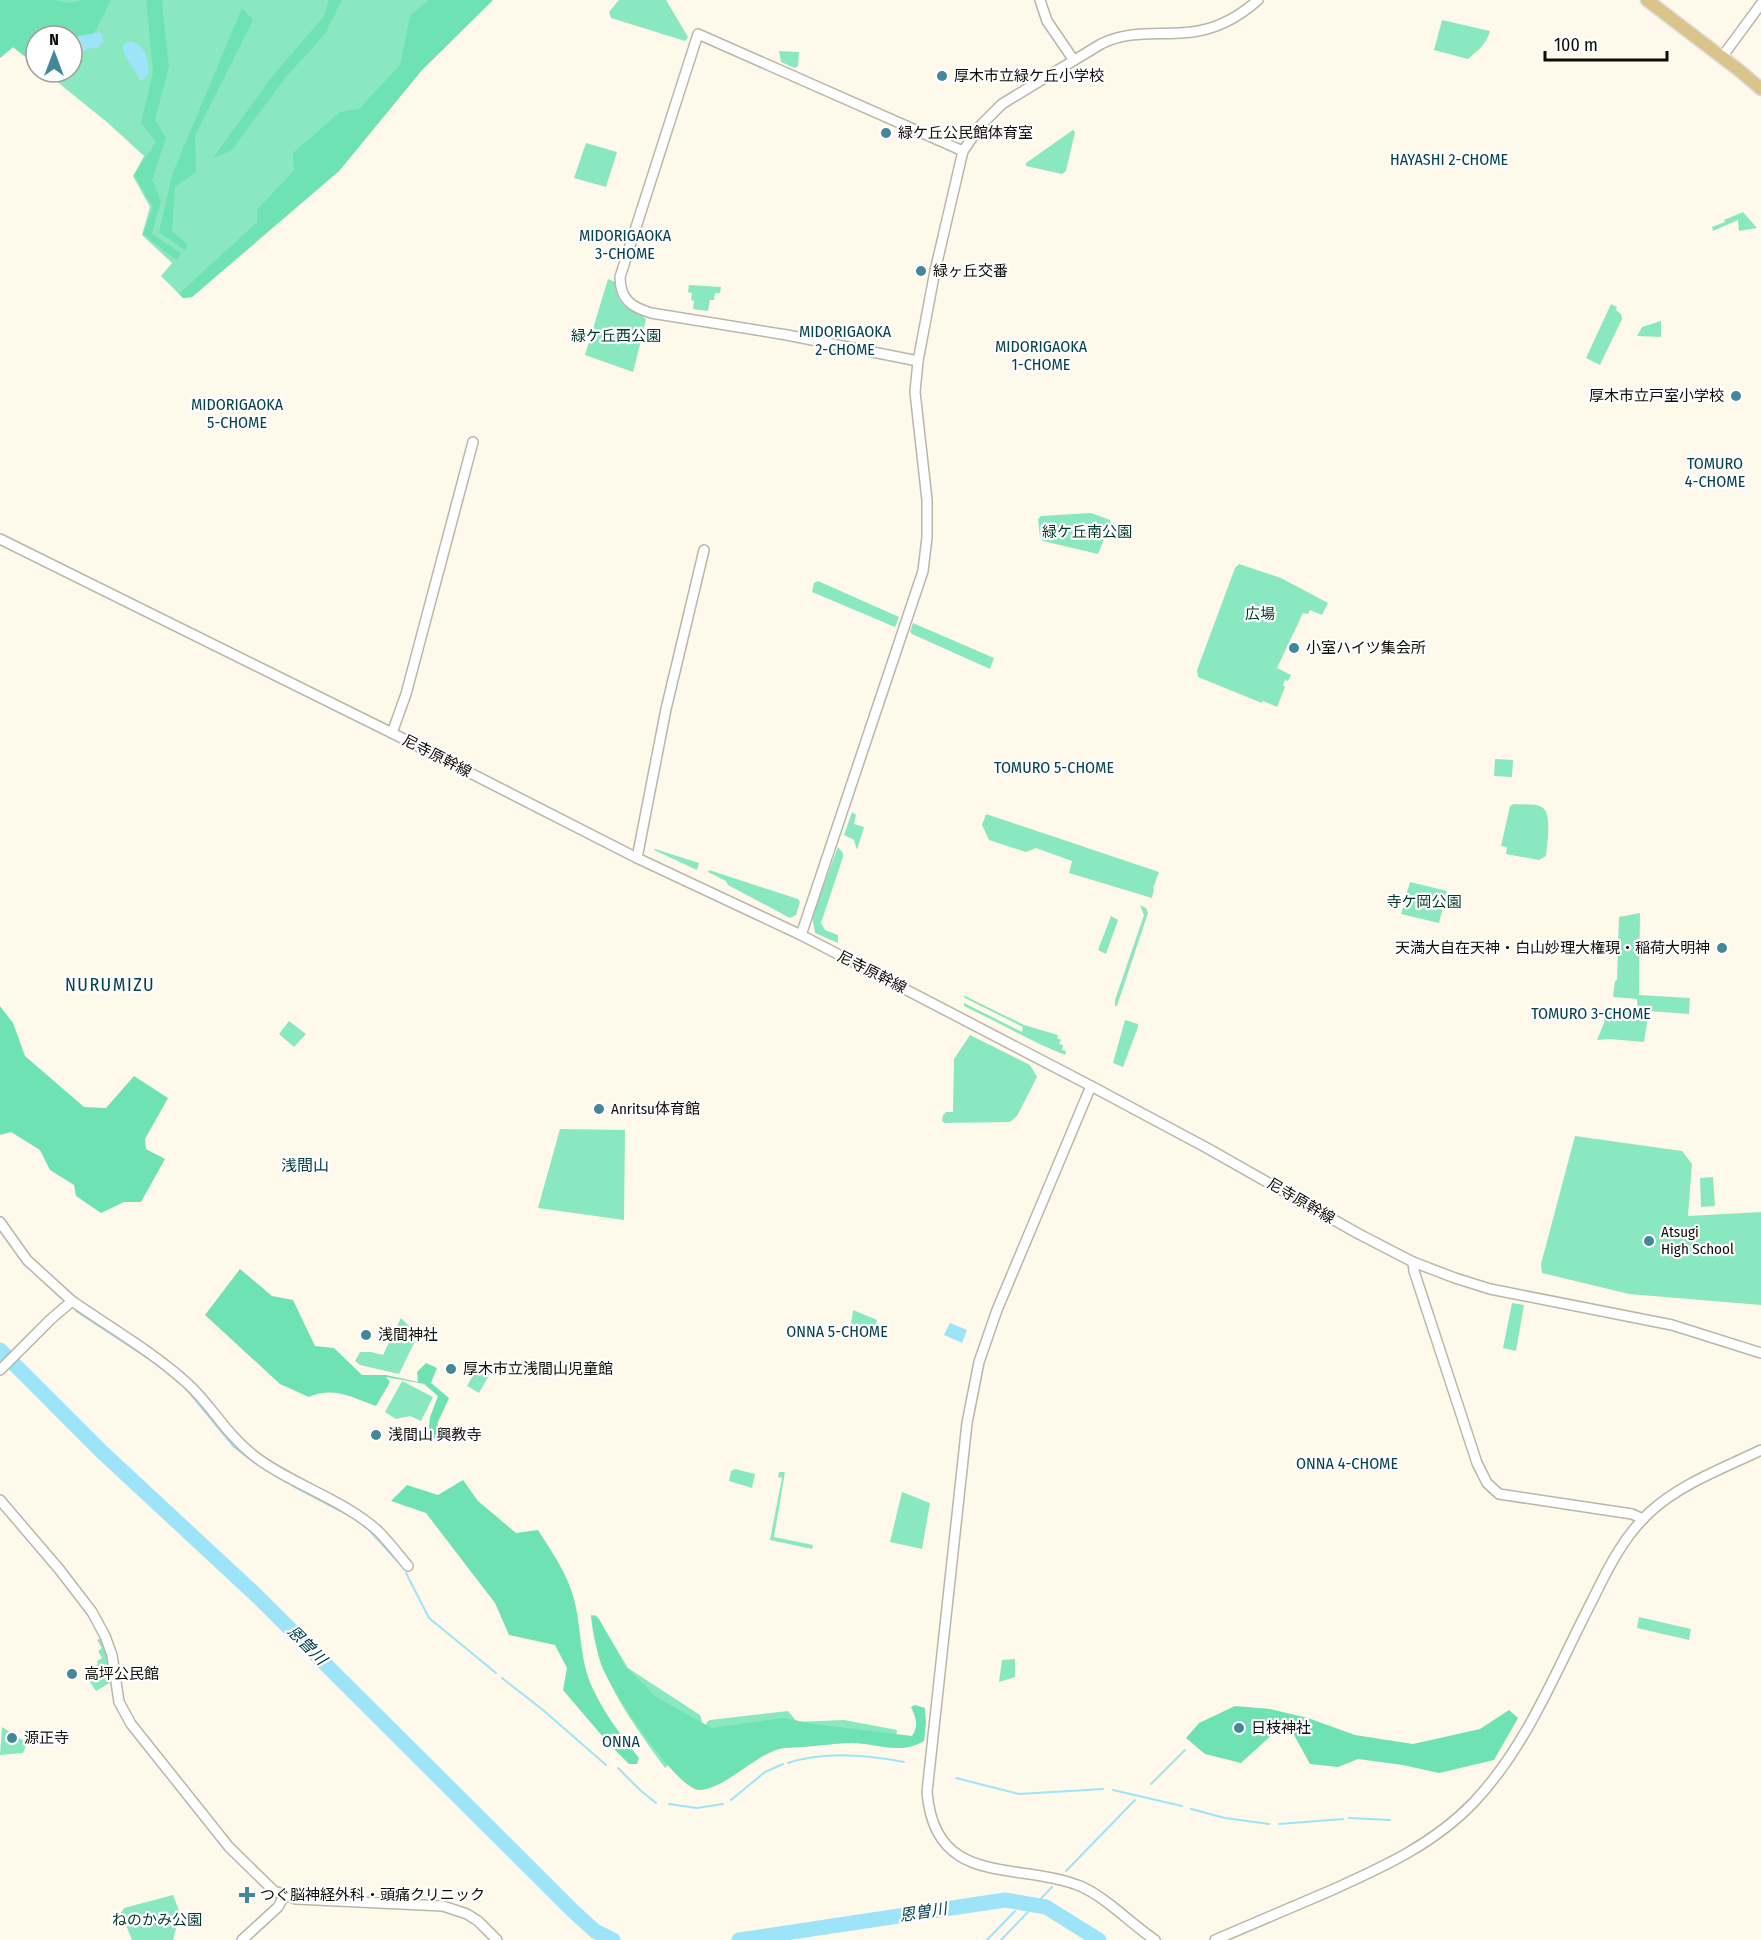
<svg xmlns="http://www.w3.org/2000/svg" width="1761" height="1940" viewBox="0 0 1761 1940" font-family="'Fira Sans Condensed','Noto Sans JP',sans-serif">
  <rect width="100%" height="100%" fill="#fef9eb"/>
  <g fill="#89e8bf">
    <polygon points="0,0 493,0 422,70 339,171 192,297 183,298 161,276 172,263 142,235 150,207 133,176 144,156 108,123 45,72 72,72 72,36 36,36 36,65 13,47 0,58"/>
    <polygon points="619,0 666,0 688,37 685,41 611,18 609,12"/>
    <path d="M1442 20 1490 31C1486 45 1478 50 1468 59L1434 50Z"/>
    <polygon points="779,51 799,52 798,66 795,68 781,62"/>
    <polygon points="1073,130 1075,132 1066,171 1062,174 1026,166 1026,163"/>
    <polygon points="586,143 617,152 606,187 574,178"/>
    <polygon points="1743,212 1757,228 1739,231 1738,220 1713,231 1712,227 1725,222 1724,220"/>
    <path d="M608 279 615 282C617 310 629 305 646 319 642 337 638 353 633 372L585 355Z"/>
    <polygon points="689,285 721,287 720,293 715,293 714,300 710,300 708,311 693,309 694,301 691,300 692,293 688,292"/>
    <polygon points="1611,304 1617,307 1616,310 1621,314 1622,319 1600,365 1586,358"/>
    <polygon points="1661,321 1661,337 1637,336 1642,327"/>
    <polygon points="1091,513 1110,520 1111,522 1098,554 1043,541 1040,537 1038,519 1041,516"/>
    <polygon points="1239,564 1281,578 1328,603 1322,615 1310,610 1308,614 1303,613 1277,668 1291,675 1288,681 1285,680 1283,685 1285,687 1277,707 1263,701 1262,703 1198,677 1197,670 1235,568"/>
    <polygon points="818,581 899,617 895,627 812,592 814,583"/>
    <polygon points="913,623 994,658 990,669 912,634 910,632"/>
    <polygon points="1495,759 1513,760 1512,777 1494,776"/>
    <path d="M1514 804C1522 805 1537 803 1543 808 1552 814 1547 846 1546 856L1539 860 1506 854 1507 847 1501 846 1510 806Z"/>
    <polygon points="852,812 856,815 854,824 864,827 857,850 854,840 844,835"/>
    <polygon points="986,814 1159,872 1153,888 1154,889 1152,898 1069,873 1072,861 1036,848 1026,852 989,840 982,825"/>
    <polygon points="838,847 843,853 843,857 821,923 825,930 838,935 838,943 815,933 812,916"/>
    <polygon points="655,849 699,863 697,870 654,850"/>
    <polygon points="709,870 798,899 800,902 796,915 790,918 728,885 726,881 708,872"/>
    <polygon points="1410,882 1447,891 1439,923 1401,914"/>
    <polygon points="1140,905 1146,908 1148,913 1117,1006 1115,1006 1115,1000 1144,915"/>
    <polygon points="1640,913 1639,995 1690,998 1689,1014 1649,1011 1644,1042 1609,1039 1597,1040 1604,1023 1606,1011 1638,1011 1637,999 1613,997 1615,981 1617,980 1619,917"/>
    <polygon points="1111,916 1118,920 1106,954 1098,950"/>
    <path d="M963 995 1024 1025 1058 1035 1057 1038 1061 1040 1059 1044 1063 1045 1062 1050 1066 1051 1065 1055C1030 1041 998 1022 964 1006V1003L1022 1032 1023 1027 965 998Z"/>
    <polygon points="1125,1020 1138,1024 1138,1027 1123,1067 1113,1063"/>
    <polygon points="289,1021 306,1034 294,1047 279,1034"/>
    <polygon points="970,1035 1030,1065 1037,1077 1017,1116 1010,1122 945,1123 942,1121 943,1115 946,1112 953,1112 954,1059"/>
    <polygon points="560,1129 625,1130 624,1220 538,1208"/>
    <polygon points="1575,1136 1682,1151 1692,1164 1688,1216 1761,1212 1761,1305 1629,1294 1542,1273 1541,1264"/>
    <polygon points="1713,1177 1715,1206 1701,1207 1700,1178"/>
    <polygon points="1512,1303 1524,1305 1516,1351 1503,1348"/>
    <polygon points="853,1310 877,1320 874,1331 851,1325"/>
    <polygon points="401,1318 418,1335 399,1374 360,1365 355,1361 360,1352 371,1352 383,1355"/>
    <polygon points="484,1362 488,1364 491,1372 479,1393 467,1386 480,1363"/>
    <polygon points="402,1381 433,1397 421,1421 410,1416 396,1419 385,1412"/>
    <polygon points="735,1469 755,1474 752,1488 729,1481 731,1471"/>
    <polygon points="779,1472 785,1472 774,1537 813,1545 812,1549 770,1540 782,1478 778,1477"/>
    <polygon points="902,1492 930,1503 922,1549 890,1542"/>
    <path d="M594 1615 597 1616 628 1668 700 1715 702 1721 686 1766 669 1764 665 1768C632 1722 595 1674 591 1616Z"/>
    <polygon points="1639,1617 1691,1629 1689,1640 1637,1628"/>
    <polygon points="101,1638 109,1655 111,1682 96,1691 84,1673 98,1664 97,1661 102,1658 98,1651 102,1648 97,1640"/>
    <polygon points="1015,1659 1015,1677 999,1682 1002,1660"/>
    <polygon points="788,1711 797,1722 844,1720 897,1730 895,1744 862,1738 695,1752 707,1722 710,1720"/>
    <polygon points="2,1727 27,1743 23,1753 0,1755"/>
    <polygon points="173,1895 180,1913 173,1940 132,1940 121,1913 124,1908"/>
  </g>
  <g fill="#6ee2b3">
    <polygon points="0,0 54,0 68,3 83,0 111,0 93,35 72,37 36,36 36,65 13,47 0,58"/>
    <polygon points="146,0 163,0 162,5 169,66 155,120 166,138 152,180 161,200 152,234 181,253 176,260 143,234 153,207 134,175 156,142 141,123 153,72"/>
    <polygon points="329,0 342,0 325,34 285,78 231,151 213,158 271,78 324,16"/>
    <polygon points="428,0 493,0 422,70 339,171 192,297 183,298 179,294 257,222 257,210 294,170 293,153 340,112 359,109 400,65 410,16"/>
    <polygon points="242,8 253,20 195,135 196,172 175,187 172,231 187,244 186,251 159,232 172,175"/>
    <polygon points="0,1006 13,1023 25,1056 84,1107 106,1108 134,1076 168,1098 145,1139 146,1149 165,1159 141,1202 124,1202 101,1213 76,1196 74,1185 50,1170 40,1150 11,1132 0,1135"/>
    <path d="M240 1269 272 1296 293 1300 315 1346 334 1348 362 1375H386L418 1382 417 1372 426 1363 437 1368 431 1383 449 1398 438 1422 437 1439 428 1436 430 1417 438 1396 424 1384 386 1377 390 1382 376 1406C353 1398 333 1386 309 1397L280 1384 205 1315Z"/>
    <path d="M463 1480 478 1501 516 1533 538 1530C552 1552 567 1573 574 1599 582 1629 579 1660 593 1689 604 1713 622 1737 639 1758L637 1764H629L609 1744 563 1690 567 1668 555 1645 509 1635 495 1603 426 1513 391 1501 407 1485 438 1495Z"/>
    <path d="M591 1615 599 1619 624 1665 656 1697 712 1728 784 1718 814 1724 912 1736C919 1725 916 1718 911 1707L915 1705 925 1708 926 1723 924 1741C901 1755 878 1744 853 1743 836 1743 819 1746 803 1747 794 1748 784 1747 776 1750 751 1759 725 1788 700 1790 679 1793 608 1686 601 1664 596 1649 594 1631 591 1615Z"/>
    <polygon points="1235,1706 1270,1709 1308,1718 1355,1735 1413,1744 1480,1729 1509,1710 1518,1718 1494,1760 1439,1773 1403,1765 1358,1759 1338,1767 1310,1764 1294,1735 1276,1731 1241,1763 1205,1754 1186,1738 1199,1723"/>
  </g>
  <g fill="#9de4f9">
    <path d="M99 32 103 35V42L97 48C84 47 83 54 72 55V39C80 34 91 35 99 32Z"/>
    <path d="M130 41C146 45 148 59 149 73L143 80H139C135 66 123 60 123 45Z"/>
    <polygon points="950,1323 967,1330 962,1343 944,1335"/>
  </g>
  <g fill="none" stroke-linecap="round" stroke-linejoin="round">
    <g stroke="#9de4f9" stroke-width="2">
      <polyline points="0,1231 20,1258"/>
      <polyline points="25,1264 60,1297"/>
      <polyline points="76,1311 155,1363 183,1386"/>
      <polyline points="188,1391 234,1447 258,1465 286,1482"/>
      <polyline points="293,1486 354,1518"/>
      <polyline points="368,1529 402,1566"/>
      <polyline points="406,1573 429,1618 496,1673"/>
      <polyline points="502,1678 543,1710 606,1765"/>
      <path d="M788 1763C824 1751 868 1755 904 1762"/>
      <polyline points="618,1768 640,1790 656,1803"/>
      <polyline points="956,1778 1019,1794 1103,1789"/>
      <polyline points="1151,1784 1185,1750"/>
      <polyline points="1113,1790 1182,1806"/>
      <polyline points="731,1800 765,1772 783,1764"/>
      <polyline points="669,1804 697,1808 723,1804"/>
      <polyline points="1191,1809 1225,1818 1269,1824"/>
      <polyline points="1349,1818 1390,1820"/>
      <polyline points="1279,1824 1343,1819"/>
      <polyline points="1066,1871 1135,1800"/>
      <polyline points="1017,1906 1019,1902"/>
      <polyline points="987,1940 1015,1911"/>
      <polyline points="1001,1940 1052,1887"/>
    </g>
    <g stroke="#9de4f9" stroke-width="15">
      <polyline points="0,1350 102,1452 257,1596 573,1911 595,1931 613,1940"/>
      <polyline points="739,1940 1005,1900 1046,1907 1099,1940"/>
    </g>
    <g stroke="#bab6a8" stroke-width="12">
      <g id="tertiary">
        <polyline points="1040,0 1047,21 1073,59"/>
        <polyline points="1722,57 1761,4"/>
        <path d="M918 361 787 335 651 313C631 307 620 299 620 277L698 34 963 151"/>
        <polyline points="0,539 392,733 637,858 801,935 1091,1086 1207,1148 1357,1233 1413,1262 1455,1278 1490,1289 1672,1325 1761,1353"/>
        <polyline points="392,733 406,694 473,442"/>
        <polyline points="637,858 666,709 704,550"/>
        <path d="M801 935 923 571 927 537V500L915 392 918 361 935 271 963 151 981 125 1002 104 1101 44C1130 29 1162 36 1192 32 1217 29 1240 16 1258 0"/>
        <path d="M1091 1086 997 1310 979 1362 967 1423 927 1792C935 1888 1016 1861 1080 1886 1106 1897 1131 1924 1155 1940"/>
        <polyline points="0,1222 27,1260 72,1301"/>
        <polyline points="1413,1262 1414,1271 1477,1463 1487,1483 1499,1494 1632,1514 1643,1519"/>
        <path d="M0 1370 51 1319 72 1301C111 1328 153 1352 188 1384 212 1406 226 1434 253 1455 290 1484 343 1499 378 1531 389 1542 398 1554 408 1566"/>
        <polyline points="0,1500 59,1569 92,1612 105,1636 112,1655 119,1702 131,1724 229,1847 274,1891 296,1899 443,1906 467,1914 478,1921 497,1940"/>
        <polyline points="242,1940 278,1907 284,1896"/>
        <path d="M1215 1940C1254 1923 1293 1907 1332 1890 1383 1867 1434 1844 1474 1802 1528 1745 1557 1668 1593 1599 1608 1568 1624 1536 1650 1512 1680 1484 1724 1468 1761 1450"/>
      </g>
    </g>
    <g stroke="#dddddc" stroke-width="15">
      <polyline id="primary" points="1647,0 1740,71 1761,89"/>
    </g>
    <use href="#tertiary" stroke="#fff" stroke-width="9"/>
    <use href="#primary" stroke="#dbc48c" stroke-width="12"/>
  </g>
  <g fill="#448798" stroke="#fff" stroke-width="2">
    <circle cx="942" cy="76" r="6"/>
    <circle cx="886" cy="133" r="6"/>
    <circle cx="921" cy="271" r="6"/>
    <circle cx="1736" cy="396" r="6"/>
    <circle cx="1294" cy="648" r="6"/>
    <circle cx="1722" cy="948" r="6"/>
    <circle cx="599" cy="1109" r="6"/>
    <circle cx="1649" cy="1241" r="6"/>
    <circle cx="366" cy="1335" r="6"/>
    <circle cx="451" cy="1369" r="6"/>
    <circle cx="376" cy="1435" r="6"/>
    <circle cx="72" cy="1674" r="6"/>
    <circle cx="1239" cy="1728" r="6"/>
    <circle cx="12" cy="1738" r="6"/>
    <path d="M244 1886h6v6h6v6h-6v6h-6v-6h-6v-6h6z"/>
  </g>
  <g text-anchor="middle" dominant-baseline="central" stroke-width="4.5" stroke-linejoin="round" paint-order="stroke">
    <g font-size="15" fill="#0e0c08" stroke="#fff" text-anchor="start">
      <text x="954" y="76">厚木市立緑ケ丘小学校</text>
      <text x="898" y="133">緑ケ丘公民館体育室</text>
      <text x="933" y="271">緑ヶ丘交番</text>
      <text x="1724" y="396" text-anchor="end">厚木市立戸室小学校</text>
      <text x="1306" y="648">小室ハイツ集会所</text>
      <text x="1710" y="948" text-anchor="end">天満大自在天神・白山妙理大権現・稲荷大明神</text>
      <text x="611" y="1109">Anritsu体育館</text>
      <text x="1661" y="1232">Atsugi<tspan x="1661" dy="17">High School</tspan></text>
      <text x="378" y="1335">浅間神社</text>
      <text x="463" y="1369">厚木市立浅間山児童館</text>
      <text x="388" y="1435">浅間山 興教寺</text>
      <text x="84" y="1674">高坪公民館</text>
      <text x="1251" y="1728">日枝神社</text>
      <text x="24" y="1738">源正寺</text>
      <text x="260" y="1895">つぐ脳神経外科・頭痛クリニック</text>
    </g>
    <g font-size="15" fill="#003624" stroke="#fff">
      <text x="616" y="336">緑ケ丘西公園</text>
      <text x="1087" y="532">緑ケ丘南公園</text>
      <text x="1260" y="614">広場</text>
      <text x="1424" y="902">寺ケ岡公園</text>
      <text x="157" y="1920">ねのかみ公園</text>
    </g>
    <g font-size="15" fill="#0e0c08" stroke="#fff">
      <text transform="translate(437 756) rotate(27)">尼寺原幹線</text>
      <text transform="translate(872 972) rotate(27)">尼寺原幹線</text>
      <text transform="translate(1301 1201) rotate(30)">尼寺原幹線</text>
    </g>
    <g font-size="16" fill="#05424e" stroke="#fff">
      <text x="1449" y="159">HAYASHI 2-CHOME</text>
      <text x="625" y="235">MIDORIGAOKA<tspan x="625" dy="18">3-CHOME</tspan></text>
      <text x="845" y="331">MIDORIGAOKA<tspan x="845" dy="18">2-CHOME</tspan></text>
      <text x="1041" y="346">MIDORIGAOKA<tspan x="1041" dy="18">1-CHOME</tspan></text>
      <text x="237" y="404">MIDORIGAOKA<tspan x="237" dy="18">5-CHOME</tspan></text>
      <text x="1715" y="463">TOMURO<tspan x="1715" dy="18">4-CHOME</tspan></text>
      <text x="1054" y="767">TOMURO 5-CHOME</text>
      <text x="1591" y="1013">TOMURO 3-CHOME</text>
      <text x="305" y="1165">浅間山</text>
      <text x="837" y="1331">ONNA 5-CHOME</text>
      <text x="1347" y="1463">ONNA 4-CHOME</text>
      <text x="621" y="1741">ONNA</text>
    </g>
    <g font-size="16" font-style="italic" fill="#00404e" stroke="#fff">
      <text transform="translate(307 1645) rotate(45)">恩曽川</text>
      <text transform="translate(923 1912) rotate(-9)">恩曽川</text>
    </g>
    <g font-size="18" letter-spacing="1.5" fill="#05424e" stroke="#fff">
      <text x="110" y="985">NURUMIZU</text>
    </g>
  </g>
  <g transform="translate(54 54)"><circle r="28" fill="#ffffff" stroke="#9f9e9c" stroke-width="1.5"/>
  <path d="M0-4.5L10 22L0 15L-10 22Z" fill="#448798"/>
  <text y="-9" font-size="16" font-weight="bold" text-anchor="middle" fill="#0e0c08">N</text>
  </g>
  <path d="M1545 51v9h122v-9" fill="none" stroke="#0e0c08" stroke-width="3"/>
  <text x="1554" y="51" font-size="18" fill="#0e0c08" stroke="#ffffff" stroke-width="4.5" paint-order="stroke">100 m</text>
</svg>
